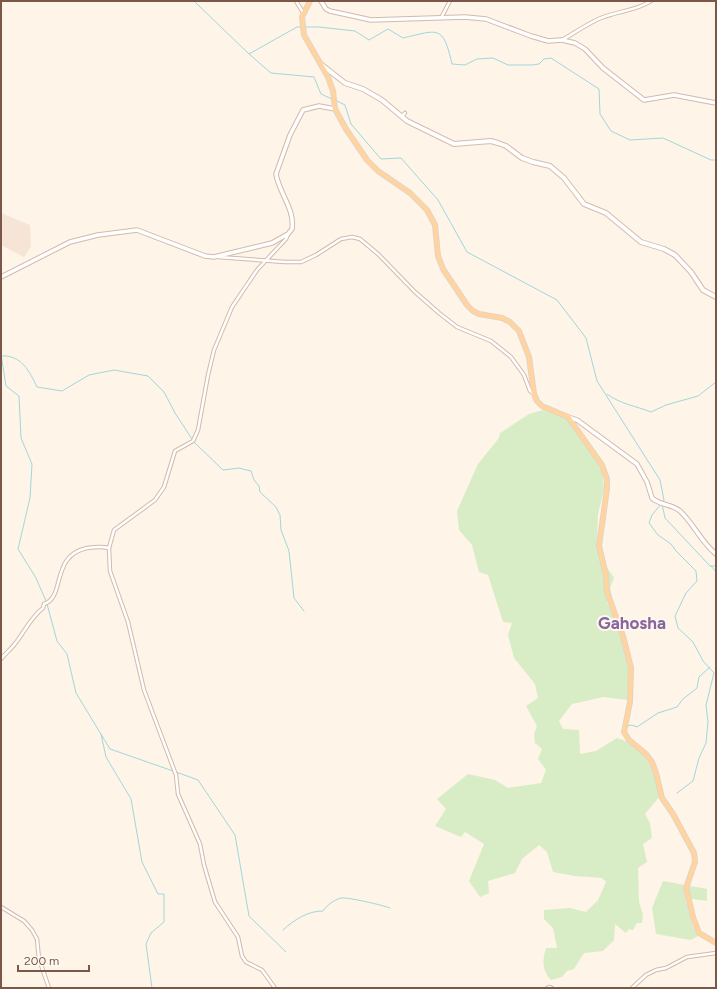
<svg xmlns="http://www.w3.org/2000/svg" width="717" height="989" viewBox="0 0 717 989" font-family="Figtree,sans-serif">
  <rect width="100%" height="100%" fill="#fef4e8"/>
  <polygon fill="#f6e5d6" points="1,213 30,225 31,246 24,257 1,245"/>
  <g fill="#d8edc5">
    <path d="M543 410 559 413 568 419 598 463 603 475 604 490 598 514 597 542 598 554 614 578 610 588 612 596 607 602 621 631 629 674 627 700 604 697 572 704 559 721 563 729 579 730 580 754 596 751 617 738C649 748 652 767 660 796L645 814 650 823 652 838 643 844 647 862 638 868 639 902 643 914 642 923H637L633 930 629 929 626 933 615 924 614 940 603 951 584 953 574 969 567 971 562 977 551 980C542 969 542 962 546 948H557L553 928 544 919V910L570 908 586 912 598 900 606 882 602 878 575 876 553 872 547 852 539 845 522 859 515 873 488 881 489 893 480 897 469 881 484 844 465 832 461 837 435 826 446 809 437 799 468 774 495 780 508 788 541 783 546 770 538 759 542 749 535 743 534 734 537 726 526 706 538 698 535 684 514 658 508 635 512 623 503 622 488 575 479 572 472 545 459 530 457 511 478 464 499 438 500 433 529 414Z"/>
    <polygon points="663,881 707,889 707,901 685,898 693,927 698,936 691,940 656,934 652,908"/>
  </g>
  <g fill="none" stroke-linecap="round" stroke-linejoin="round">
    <g stroke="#a0d7dc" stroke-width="1">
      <polyline points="194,1 249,54 297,27 301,27"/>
      <path d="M304 27H319L355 31 369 40 388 29 403 38C438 30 443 24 452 64L465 65 477 59 493 58 508 65H532L539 64 544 59 551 58 599 89 600 114 611 131 630 140 663 138 711 160H716"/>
      <polyline points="249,54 271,73 314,77 321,94 332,99"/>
      <polyline points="337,101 345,105 351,124 381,159 401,158 438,200 467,252 557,300 586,338 597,381 660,480 664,500 663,502"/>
      <polyline points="1,354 6,386 19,396 21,438 32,464 30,498 18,549 36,578 46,601"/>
      <path d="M1 356C21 354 30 372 37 387L62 391 89 375 114 370 148 376 164 392 175 413 192 439"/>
      <path d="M607 394C620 404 636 406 651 412L666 405 698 396 716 382"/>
      <polyline points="194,442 223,470 239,468 251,471 254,480 259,486 260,492 276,507 280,515 281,530 289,551 294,598 304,611"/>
      <polyline points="661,504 652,515 649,523 658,535 671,544 676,551 696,571 697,581 686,593 675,616 678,628 693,642 703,661 714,673 706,705 708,722 706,743 699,758 693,781 677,793"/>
      <polyline points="662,504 665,518 710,566 716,566"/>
      <polyline points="711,566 716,572"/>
      <polyline points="47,604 57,641 67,654 76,693 110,749 173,771"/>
      <polyline points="627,726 632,725 637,727 658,713 677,707 683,699 697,688 699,677 710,667"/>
      <polyline points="101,734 106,757 131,799 142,862 158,894 164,894 164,922 151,933 146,944 152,988"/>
      <polyline points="176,772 198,780 235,835 249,916 286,952"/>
      <path d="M283 930C295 919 308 911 323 911 327 905 334 900 341 898 348 897 382 905 390 908"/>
    </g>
    <g stroke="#d2baac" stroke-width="4.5">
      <g id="minor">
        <polyline points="296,1 304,14"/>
        <polyline points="441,18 450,1"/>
        <path d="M562 40C573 34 590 22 601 18 618 11 636 11 651 1"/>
        <polyline points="402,116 405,113"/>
        <polyline points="218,257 285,262 301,262 316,255 341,239 352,237 360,239 378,254 415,292 439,313 457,327 491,341 511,357 524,375 530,391 534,394"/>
        <path d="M1 659C5 654 10 650 14 645 24 633 30 618 43 608L44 604C66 597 50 556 87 548 95 547 100 546 109 548"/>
        <polyline points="1,907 24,921 32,930 37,939 39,959 49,988"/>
        <polyline points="275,988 262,970 246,962 242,956 238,937 215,902 204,865 200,844 178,794 176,775 144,690 128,622 110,571 109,548 114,530 155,500 164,487 175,451 193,441 198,430 208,375 214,350 232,307 257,270 286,239 288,234"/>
        <polyline points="547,988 550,987 552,988"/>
        <polyline points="632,988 646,975 656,970 666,968 687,957 716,953"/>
      </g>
    </g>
    <g stroke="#d2baac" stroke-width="5.5">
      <g id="tertiary">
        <polyline points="321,1 326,9 330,11 371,20 465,17 486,19 531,36 548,41 562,40 575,43 585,49 603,68 644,100 674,95 716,103"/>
        <path d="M1 277 70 242 98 235 137 230 205 256 214 257 272 243 288 234 292 229C295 209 279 193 276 174L290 135 303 110 319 106 335 109"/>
        <path d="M568 417 577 420 637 464 647 482 652 498C659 505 672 504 680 511 694 524 701 542 716 554"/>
      </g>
    </g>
    <g stroke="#d7bcac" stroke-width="6">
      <polyline id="secondary" points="322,65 345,83 363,89 382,100 407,121 454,144 491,141 498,143 506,146 522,158 533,162 550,166 564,178 584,204 606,213 641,242 664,249 675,255 691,272 703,290 716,297"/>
    </g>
    <g stroke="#ddd3d0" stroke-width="6">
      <polyline id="primary" points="310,1 302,17 304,35 328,77 333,91 335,109 346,129 367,160 378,171 410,193 427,210 435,225 438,256 443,269 467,305 473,311 479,314 502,318 510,322 519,331 529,357 534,394 537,401 542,406 568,417 602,465 607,479 607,489 599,546 606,575 607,592 623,636 631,668 630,702 624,732 629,740 646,754 652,762 656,773 662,798 673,814 694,853 695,862 686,888 693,917 699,933 716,943"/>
    </g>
    <use href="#minor" stroke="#fff" stroke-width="2.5"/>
    <use href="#tertiary" stroke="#fff" stroke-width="3.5"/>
    <use href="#secondary" stroke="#fff" stroke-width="4"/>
    <use href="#primary" stroke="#ffd49e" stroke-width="4.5"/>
  </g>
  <g text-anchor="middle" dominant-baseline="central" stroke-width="4" stroke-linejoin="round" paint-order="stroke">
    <g font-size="17" font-weight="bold" fill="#87659e" stroke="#fff8f0">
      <text x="632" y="623">Gahosha</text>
    </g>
  </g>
  <rect width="717" height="989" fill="none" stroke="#7b5749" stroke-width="4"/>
  <path d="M18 965v6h71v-6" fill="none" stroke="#7b5749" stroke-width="2"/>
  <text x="24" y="965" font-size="12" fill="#7b5749" stroke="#fff8f0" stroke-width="3" paint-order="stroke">200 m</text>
</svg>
